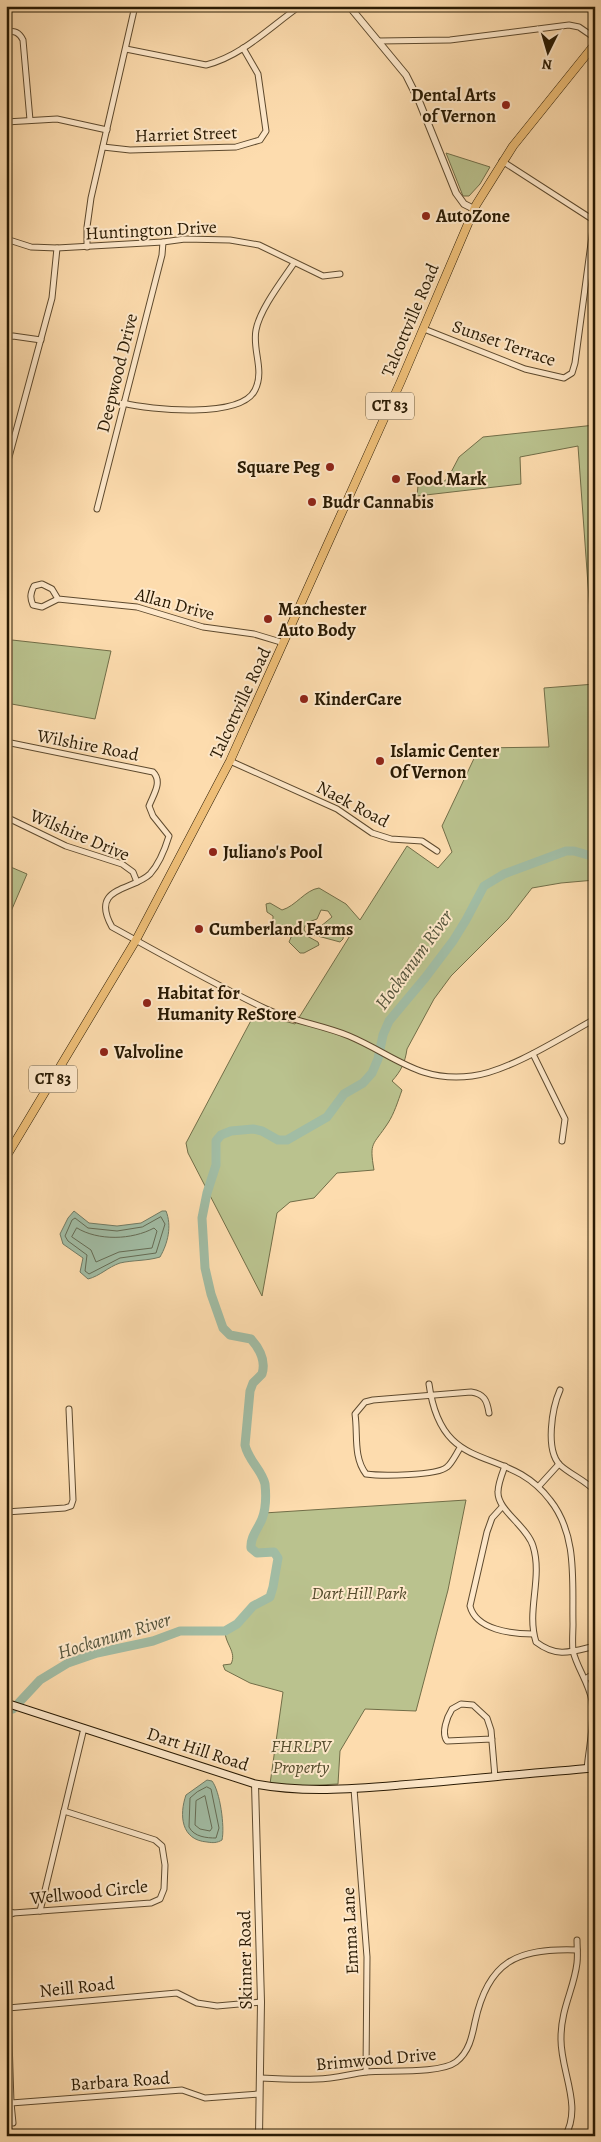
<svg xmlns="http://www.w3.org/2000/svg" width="601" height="2142" viewBox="0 0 601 2142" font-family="Alegreya,serif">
  <rect width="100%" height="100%" fill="#fddcae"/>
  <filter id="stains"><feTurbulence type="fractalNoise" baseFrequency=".004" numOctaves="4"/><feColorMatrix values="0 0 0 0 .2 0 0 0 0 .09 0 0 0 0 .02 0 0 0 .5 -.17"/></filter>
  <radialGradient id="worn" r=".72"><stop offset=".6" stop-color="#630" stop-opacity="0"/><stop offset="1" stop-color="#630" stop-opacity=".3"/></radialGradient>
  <g fill="#bac28e" stroke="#726e48">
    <polygon points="446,153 490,167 480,184 469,196 463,196"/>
    <polygon points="595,425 595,682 578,446 520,457 521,484 417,496 419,476 430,477 442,483 448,478 459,457 483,437"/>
    <polygon points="12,640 111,651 95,719 6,703 6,662"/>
    <path d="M595 684V880L561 883 532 888 508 919 451 976 434 999 407 1049C405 1063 401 1071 392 1081L402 1090C398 1101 394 1114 388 1123 373 1146 369 1141 374 1170L337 1173 314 1198 290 1202 277 1213 262 1296 188 1153 186 1143 255 1013 295 1024 351 934 348 930H344L343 939 340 942 314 935 315 931 332 917 328 911 321 910 317 919 306 923 304 929 307 936 318 942 319 945 304 953H300L289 942 292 935 290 932 273 927V916L267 912 266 904 270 903 282 910C296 906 305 890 319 888L346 904 360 920 407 846 438 868 452 852 442 826 479 748 549 747 544 688Z"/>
    <polygon points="6,865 27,874 6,923"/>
    <path d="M466 1500 448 1590 416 1711 365 1709 340 1751 338 1784 299 1786 270 1784 283 1692 250 1683 225 1670 223 1665 231 1664C237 1652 225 1644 225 1631L237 1624 253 1606 268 1599 272 1591 278 1556 271 1552H255L250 1547 252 1539 264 1513Z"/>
  </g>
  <g fill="#a1bca4" stroke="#717b64">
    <path d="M74 1211 89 1223 117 1226 141 1223 162 1211H166C172 1226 168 1243 160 1257 147 1261 133 1260 120 1263 108 1267 100 1276 88 1279L80 1272 83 1258 63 1244 60 1234 68 1218Z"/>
    <path d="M207 1780 212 1781C220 1791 225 1827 222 1840 217 1843 213 1843 207 1842 181 1840 179 1815 186 1795Z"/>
  </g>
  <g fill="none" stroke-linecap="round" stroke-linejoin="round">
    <g stroke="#656b54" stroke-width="1">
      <polygon points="161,1217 165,1224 156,1253 120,1258 89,1274 85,1271 87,1255 68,1241 65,1236 72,1220 75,1218 88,1228 117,1231 142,1227"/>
      <path d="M77 1228C98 1241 132 1240 154 1228L157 1231 152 1248 119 1252 96 1262 91 1250 72 1237Z"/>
      <path d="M207 1787 211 1789 219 1828 216 1838C207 1838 194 1837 189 1827L190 1798 197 1792Z"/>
      <polygon points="205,1796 212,1828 210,1831 200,1829 195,1825 196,1801"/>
    </g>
    <path stroke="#a1bca4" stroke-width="9" d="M6 1711 13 1709 40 1680 68 1663 97 1653 153 1641 180 1631H225L237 1624 253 1606 270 1597 273 1587 278 1558 274 1552 257 1553 251 1548C250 1537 258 1529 262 1519 266 1509 266 1494 265 1484 262 1470 248 1460 245 1445L250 1391 253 1383 262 1374C266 1361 259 1348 251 1339L230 1335 223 1328 211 1294 205 1268 202 1218 207 1193 216 1165V1141L221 1135 231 1131 253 1129 262 1131 278 1140H287L327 1117 344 1094 363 1083 372 1073 378 1059 383 1035 389 1021 425 978 453 941 466 920 484 886 504 874 566 851H574L595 857"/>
    <g stroke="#5e4a2e" stroke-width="7">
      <g id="minor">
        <path d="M6 31C15 31 19 32 23 40L30 120"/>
        <polyline points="379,41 450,40 569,25 579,27 595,38"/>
        <path d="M126 49 206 65C242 56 270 27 300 6"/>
        <polyline points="6,122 57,119 107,130"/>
        <polyline points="103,147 130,150 236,147 260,140 266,131 258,74 243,48"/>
        <polyline points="502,161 595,221"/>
        <polyline points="6,239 31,247 57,248 163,242 185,239 230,240 259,245 323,276 340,274"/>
        <polyline points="87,247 87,227 91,198 135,6"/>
        <polyline points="424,329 525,369 564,378 572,373 575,363 594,221"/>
        <polyline points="6,337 13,336 41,340"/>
        <path d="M123 403C150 410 241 419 255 390 265 370 252 350 256 330 260 309 282 281 294 263"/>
        <polyline points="6,468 52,298 57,248"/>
        <polyline points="97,509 162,255 163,242"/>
        <path d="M58 599 52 589 42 584 34 586C30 594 30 598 33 605L42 607 58 599 137 607 203 627 254 634 284 643"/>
        <path d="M6 742 153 772C163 782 153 795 149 806L153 816 169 836C165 849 159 864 150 874 133 891 89 886 112 927 163 955 214 984 266 1009 292 1021 322 1025 349 1036 394 1055 419 1083 472 1076 508 1072 562 1037 595 1019"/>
        <polyline points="230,761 337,809 372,833 391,839 422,841 437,851"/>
        <polyline points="6,817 66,846 122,864 133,872 137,882"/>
        <polyline points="533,1054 565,1119 562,1141"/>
        <path d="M429 1384C442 1479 506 1442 550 1500 578 1535 572 1582 573 1624 573 1632 572 1642 573 1651 577 1668 589 1683 592 1701 595 1722 589 1747 587 1769"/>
        <path d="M560 1390C552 1408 545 1450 560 1465 571 1475 585 1480 595 1491"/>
        <path d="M460 1448C456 1454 452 1463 447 1467 437 1476 380 1476 366 1474 353 1457 358 1434 355 1414L365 1402 373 1400 471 1392C484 1394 487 1400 489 1413"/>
        <path d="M505 1466C502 1474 498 1484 498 1492 497 1510 527 1526 533 1546 543 1578 526 1611 536 1642 557 1658 571 1652 595 1646"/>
        <polyline points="539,1486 559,1464"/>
        <path d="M502 1507 492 1518 487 1532 470 1606C476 1630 512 1634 533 1634"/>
        <polyline points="6,1512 65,1508 71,1506 73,1500 69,1409"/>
        <polyline points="585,1679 595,1673"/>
        <path d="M492 1739 447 1741C441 1733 447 1717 452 1709L461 1704 473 1705 487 1718 491 1730 495 1777"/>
        <polyline points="354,1789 367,1957 366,2072"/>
        <polyline points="6,1910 13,1913"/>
        <polyline points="40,1911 84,1728"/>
        <polyline points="6,1917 13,1913 151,1903 160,1899 164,1889 165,1865 162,1846 155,1840 64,1811"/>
        <path d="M260 2078C279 2079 298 2080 317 2079 334 2079 350 2074 366 2072 388 2070 440 2074 456 2062 469 2052 472 2037 475 2022 488 1961 517 1948 577 1950"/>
        <polyline points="11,2103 182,2090 205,2098 259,2094"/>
        <polyline points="13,2123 11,2103 8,2008 177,1993 197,2003 217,2006 261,2002"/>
        <path d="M565 2136C583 2106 560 2070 561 2038 561 2008 574 1989 577 1963 578 1955 577 1947 577 1940"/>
      </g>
    </g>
    <g stroke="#5e4a2e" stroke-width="8">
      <g id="tertiary">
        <polyline points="349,6 406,75 419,101 456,193 464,204 474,209"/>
        <polyline points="255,1784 261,2002 259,2136"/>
      </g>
    </g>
    <g stroke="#291a03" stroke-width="9">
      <path id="secondary" d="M6 1703 255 1784C304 1793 351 1789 400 1785 465 1780 530 1773 595 1768"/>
    </g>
    <g stroke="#291a03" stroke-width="9">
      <polyline id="primary" points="6,1157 136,940 230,761 401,381 476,205 513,146 595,44"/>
    </g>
    <use href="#minor" stroke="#fee8ca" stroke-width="5"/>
    <use href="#tertiary" stroke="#fee8ca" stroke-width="6"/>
    <use href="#secondary" stroke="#fee8ca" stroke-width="7"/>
    <use href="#primary" stroke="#eebe77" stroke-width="8"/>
  </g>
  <g fill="#8f2418" stroke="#fee8ca" stroke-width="2">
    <circle cx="506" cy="105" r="5"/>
    <circle cx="426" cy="216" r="5"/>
    <circle cx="330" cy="467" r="5"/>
    <circle cx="396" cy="479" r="5"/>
    <circle cx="312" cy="502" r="5"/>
    <circle cx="268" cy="619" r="5"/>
    <circle cx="304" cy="699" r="5"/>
    <circle cx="380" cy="761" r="5"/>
    <circle cx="213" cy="852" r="5"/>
    <circle cx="199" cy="929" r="5"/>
    <circle cx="147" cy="1003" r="5"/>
    <circle cx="104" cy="1052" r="5"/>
  </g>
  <g text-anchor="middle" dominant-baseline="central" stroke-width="4" stroke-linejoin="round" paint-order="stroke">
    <g fill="#fee8ca" stroke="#69583f" stroke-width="1">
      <rect x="366" y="392.5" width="48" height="27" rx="4"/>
      <rect x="29" y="1065.5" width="48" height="27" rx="4"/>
    </g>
    <g font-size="16" font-weight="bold" fill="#291a03">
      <text x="390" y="406">CT 83</text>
      <text x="53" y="1079">CT 83</text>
    </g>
    <g font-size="18" font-weight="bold" fill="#291a03" stroke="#fee8ca" text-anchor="start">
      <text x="496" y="95" text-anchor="end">Dental Arts<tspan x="496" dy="21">of Vernon</tspan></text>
      <text x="436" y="216">AutoZone</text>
      <text x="320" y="467" text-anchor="end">Square Peg</text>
      <text x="406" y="479">Food Mark</text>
      <text x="322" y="502">Budr Cannabis</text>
      <text x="278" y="609">Manchester<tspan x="278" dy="21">Auto Body</tspan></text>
      <text x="314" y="699">KinderCare</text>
      <text x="390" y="751">Islamic Center<tspan x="390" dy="21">Of Vernon</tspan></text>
      <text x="223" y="852">Juliano's Pool</text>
      <text x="209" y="929">Cumberland Farms</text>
      <text x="157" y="993">Habitat for<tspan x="157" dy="21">Humanity ReStore</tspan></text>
      <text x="114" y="1052">Valvoline</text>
    </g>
    <g font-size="18" fill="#291a03" stroke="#fee8ca">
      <text transform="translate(186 134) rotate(-2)">Harriet Street</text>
      <text transform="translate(151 230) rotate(-3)">Huntington Drive</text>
      <text transform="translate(410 320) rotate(-67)">Talcottville Road</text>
      <text transform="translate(504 343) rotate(19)">Sunset Terrace</text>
      <text transform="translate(117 373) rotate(-76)">Deepwood Drive</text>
      <text transform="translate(175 604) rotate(15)">Allan Drive</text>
      <text transform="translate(240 703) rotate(-65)">Talcottville Road</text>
      <text transform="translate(88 745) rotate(11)">Wilshire Road</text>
      <text transform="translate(353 804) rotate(28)">Naek Road</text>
      <text transform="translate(80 835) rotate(23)">Wilshire Drive</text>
      <text transform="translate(198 1749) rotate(18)">Dart Hill Road</text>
      <text transform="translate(89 1892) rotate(-6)">Wellwood Circle</text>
      <text transform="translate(350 1931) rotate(-93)">Emma Lane</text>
      <text transform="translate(245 1960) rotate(-91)">Skinner Road</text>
      <text transform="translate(77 1987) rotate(-6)">Neill Road</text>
      <text transform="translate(376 2059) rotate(-5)">Brimwood Drive</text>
      <text transform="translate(120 2081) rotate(-4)">Barbara Road</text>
    </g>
    <g font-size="18" font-style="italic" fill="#544c2d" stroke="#fee8ca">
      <text x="359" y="1593">Dart Hill Park</text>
      <text x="301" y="1746">FHRLPV<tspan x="301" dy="21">Property</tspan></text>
    </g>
    <g font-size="19" font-style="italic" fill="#53533b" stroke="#fee8ca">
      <text transform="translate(414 960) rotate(-54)">Hockanum River</text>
      <text transform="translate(114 1636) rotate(-17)">Hockanum River</text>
    </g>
  </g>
  <rect width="601" height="2142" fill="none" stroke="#fddcae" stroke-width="25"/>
  <rect x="8" y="8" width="586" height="2127" fill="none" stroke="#291a03" stroke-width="2.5"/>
  <rect x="12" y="12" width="576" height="2117" fill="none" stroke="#291a03"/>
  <g transform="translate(548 52) rotate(185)" stroke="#fee8ca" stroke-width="4" paint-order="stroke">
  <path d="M0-4L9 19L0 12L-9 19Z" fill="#291a03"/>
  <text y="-8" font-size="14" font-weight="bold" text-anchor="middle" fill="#291a03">N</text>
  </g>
  <rect width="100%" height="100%" filter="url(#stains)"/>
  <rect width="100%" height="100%" fill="url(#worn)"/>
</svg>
